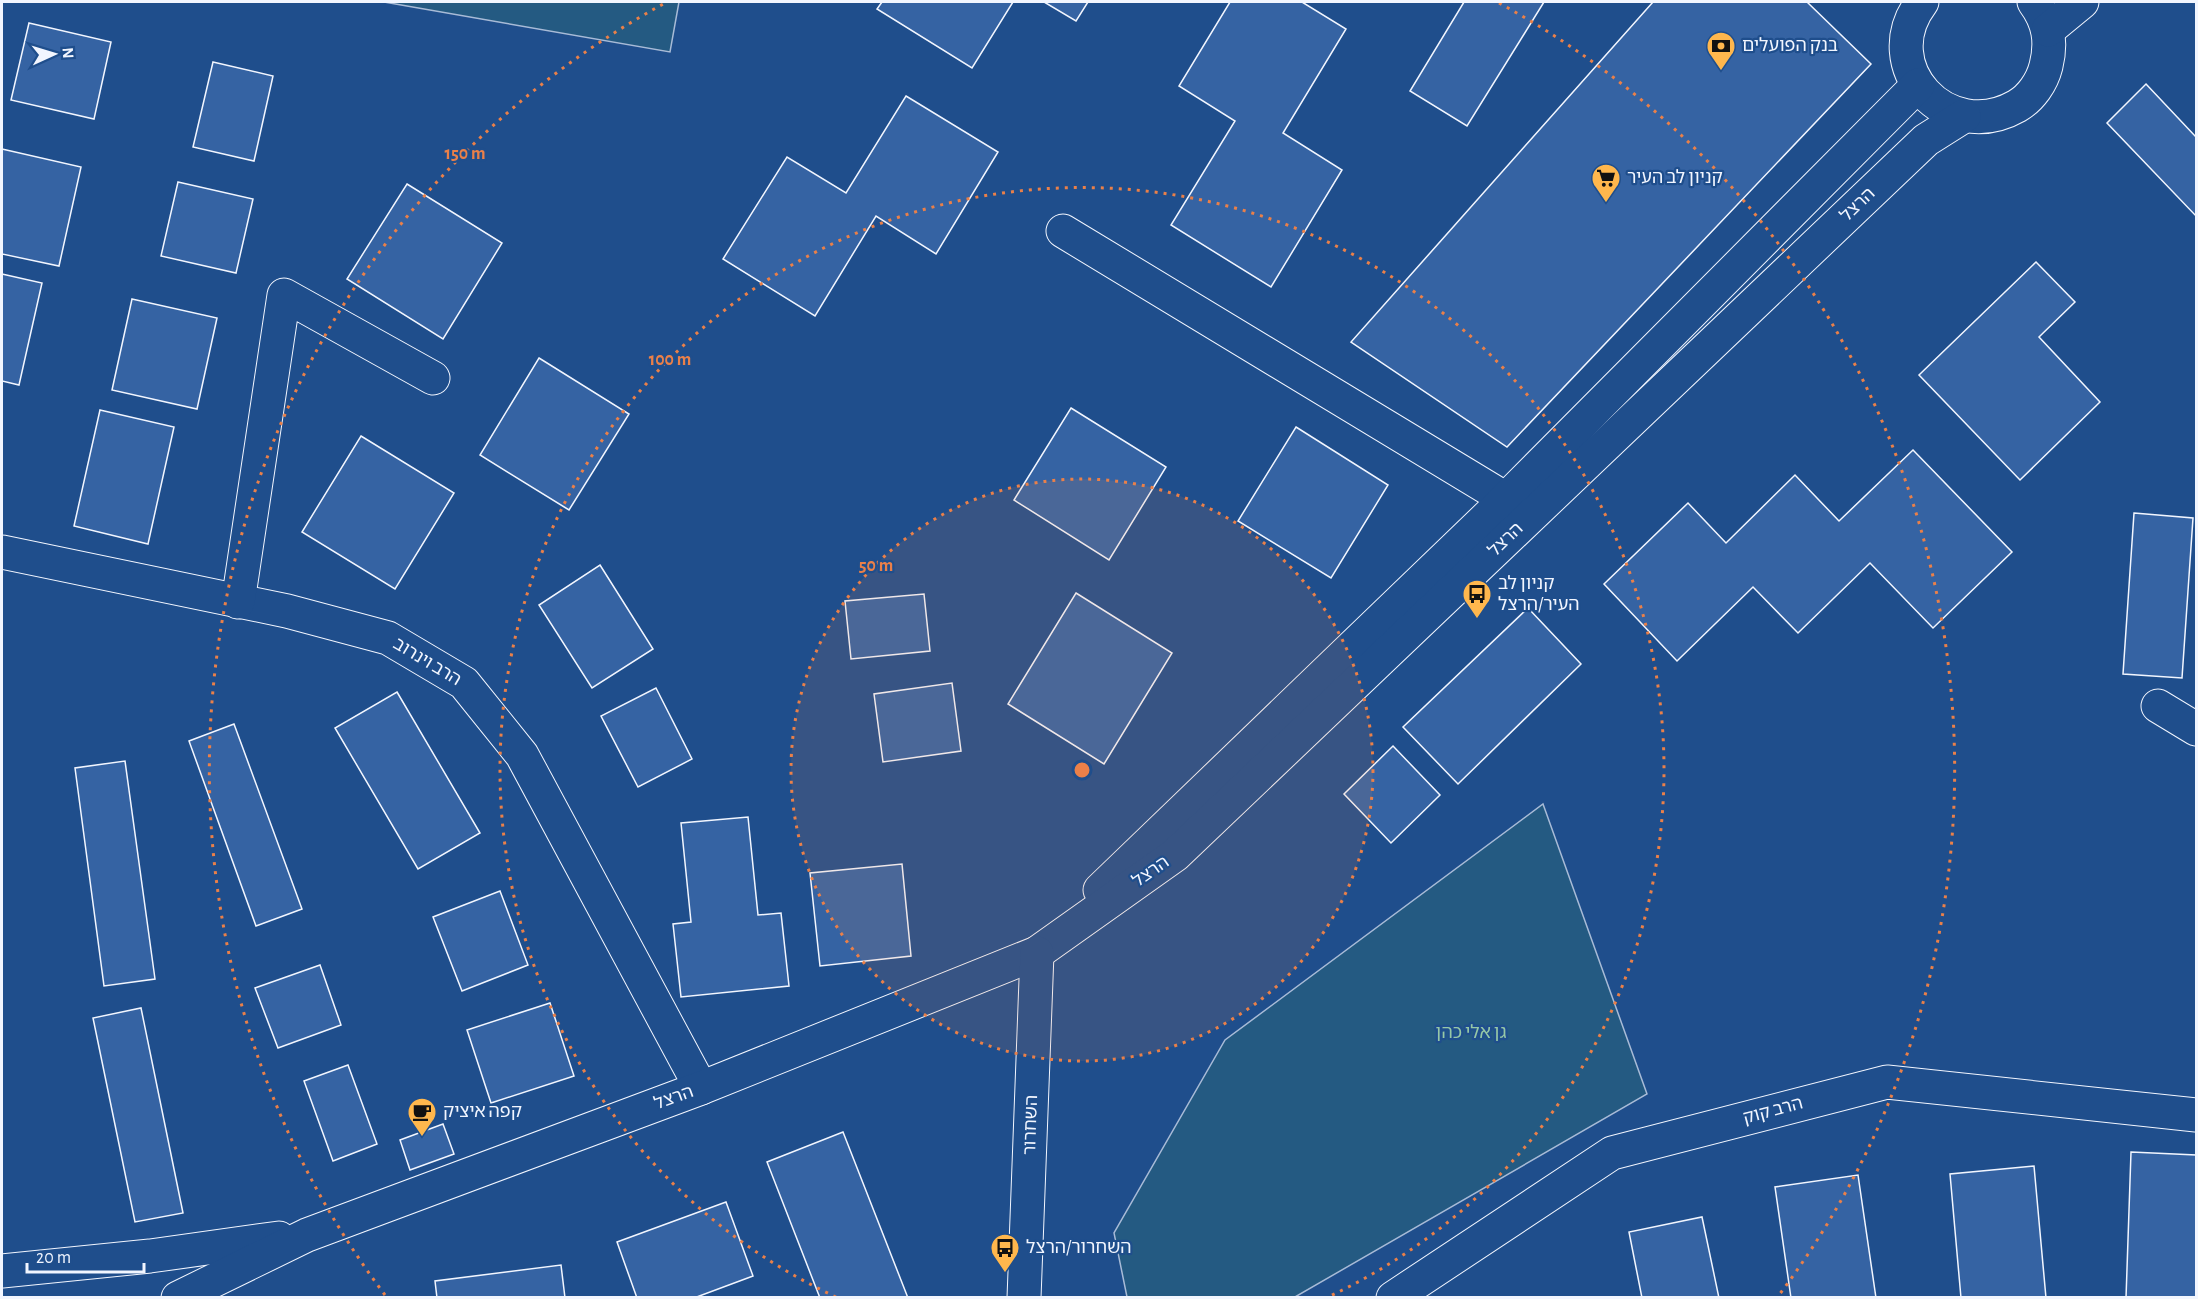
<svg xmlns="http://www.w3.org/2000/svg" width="2198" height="1299" viewBox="0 0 2198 1299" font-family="'Alegreya Sans','Noto Sans Hebrew',sans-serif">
  <rect width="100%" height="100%" fill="#1f4e8c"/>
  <g fill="#245a82" stroke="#a8bbd7" stroke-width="1.5">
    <polygon points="384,2 679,2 670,52"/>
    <polygon points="1543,804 1647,1094 1295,1297 1127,1297 1114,1233 1225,1040"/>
  </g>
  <g fill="#3563a3" stroke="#f2f6ff" stroke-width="1.5">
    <polygon points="882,2 1013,2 972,68 877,9"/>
    <polygon points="1044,2 1088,2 1076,21"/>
    <polygon points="1230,2 1302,2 1346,29 1283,133 1342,170 1271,287 1171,225 1235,121 1179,86"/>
    <polygon points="1464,2 1544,2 1467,126 1410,91"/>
    <polygon points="1653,2 1807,2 1871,64 1507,447 1351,342"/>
    <polygon points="29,23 111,42 94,119 11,100"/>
    <polygon points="213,62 273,76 254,161 193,147"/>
    <polygon points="2146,84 2196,137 2196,216 2107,123"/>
    <polygon points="906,96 998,152 936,254 876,216 815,316 723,259 787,157 846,193"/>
    <polygon points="2,149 81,167 59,266 2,254"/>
    <polygon points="178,182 253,199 236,273 161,256"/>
    <polygon points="407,184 502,243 443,339 347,279"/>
    <polygon points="2036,262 2075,302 2039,337 2100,402 2020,480 1919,375"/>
    <polygon points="2,274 42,283 19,385 2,381"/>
    <polygon points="132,299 217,318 197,409 112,390"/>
    <polygon points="539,358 629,414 569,510 480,455"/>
    <polygon points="1071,408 1166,467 1109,560 1014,500"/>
    <polygon points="100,410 174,427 148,544 74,526"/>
    <polygon points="1296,427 1388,485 1331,578 1238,521"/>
    <polygon points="361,436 454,493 395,589 302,532"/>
    <polygon points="1913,450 2012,552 1933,628 1870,563 1798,633 1753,587 1677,661 1604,584 1688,503 1726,543 1795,475 1839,521"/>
    <polygon points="2134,513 2193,518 2182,678 2123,674"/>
    <polygon points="600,565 653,649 592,688 539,605"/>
    <polygon points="1076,593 1172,653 1104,764 1008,704"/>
    <polygon points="924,594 930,651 851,659 845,601"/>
    <polygon points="1528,608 1581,664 1458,784 1403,727"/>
    <polygon points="952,683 961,751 883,762 874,694"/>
    <polygon points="656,688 692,759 638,787 601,716"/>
    <polygon points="397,692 480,833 418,869 335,728"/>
    <polygon points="234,724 302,909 256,926 189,741"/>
    <polygon points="1393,746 1440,795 1391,843 1344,794"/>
    <polygon points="125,761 155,979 104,986 75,768"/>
    <polygon points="748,817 758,915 781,913 789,986 681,997 673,924 691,922 681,823"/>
    <polygon points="902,864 911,956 820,966 810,873"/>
    <polygon points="500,891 528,965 462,991 433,917"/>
    <polygon points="320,965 341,1025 278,1048 255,988"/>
    <polygon points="550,1003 574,1076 491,1103 467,1030"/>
    <polygon points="141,1008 183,1213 135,1222 93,1018"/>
    <polygon points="348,1065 377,1144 333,1161 304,1081"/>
    <polygon points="443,1124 454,1154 410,1170 400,1140"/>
    <polygon points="843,1132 908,1298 820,1298 767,1162"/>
    <polygon points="2131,1152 2196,1155 2196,1298 2126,1298"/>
    <polygon points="2034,1166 2046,1298 1961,1298 1950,1174"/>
    <polygon points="1858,1175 1876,1298 1791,1298 1775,1187"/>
    <polygon points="726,1202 753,1276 694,1298 637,1298 617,1242"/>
    <polygon points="1702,1217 1719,1298 1642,1298 1629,1232"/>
    <polygon points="561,1265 565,1298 437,1298 435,1281"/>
  </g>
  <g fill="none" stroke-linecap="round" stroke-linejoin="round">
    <g stroke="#f2f6ff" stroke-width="35">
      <g id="minor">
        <path d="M1922 2C1873 66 1947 146 2017 106 2031 98 2042 82 2046 66 2052 42 2049 22 2034 2"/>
        <polyline points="2048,30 2082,2"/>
        <polyline points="1063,231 1506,499"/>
        <polyline points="2,552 287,611 388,638 464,683 522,755 701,1088"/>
        <polyline points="238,602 284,295 433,378"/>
        <polyline points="2158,706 2196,729"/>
        <polyline points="1100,890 1506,499 1918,85"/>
        <polyline points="2,1271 150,1256 279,1238"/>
        <polyline points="178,1298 307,1235 701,1088 1037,953 1175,855 1926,140 1964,116"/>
        <polyline points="1024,1298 1037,953"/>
        <polyline points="1393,1298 1612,1153 1887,1082 2196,1115"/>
      </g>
    </g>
    <use href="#minor" stroke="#1f4e8c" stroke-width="33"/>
  </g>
  <circle cx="1082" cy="770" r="291" fill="#ea8049" fill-opacity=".12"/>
  <g fill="none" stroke="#ea8049" stroke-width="3" stroke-dasharray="3 6">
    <circle cx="1082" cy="770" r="291"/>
    <path d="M836 1297A582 582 0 1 1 1328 1297"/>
    <path d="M385 1295A873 873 0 0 1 665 3M1499 3A873 873 0 0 1 1779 1295"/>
  </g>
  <defs>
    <g id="bank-pin" transform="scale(1.5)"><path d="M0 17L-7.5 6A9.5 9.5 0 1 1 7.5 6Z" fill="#ffb74d" stroke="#1f4e8c"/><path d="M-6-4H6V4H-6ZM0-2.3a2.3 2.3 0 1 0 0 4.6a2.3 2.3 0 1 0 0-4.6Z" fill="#111"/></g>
    <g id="supermarket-pin" transform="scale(1.5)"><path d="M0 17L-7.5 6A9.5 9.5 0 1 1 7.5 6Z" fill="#ffb74d" stroke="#1f4e8c"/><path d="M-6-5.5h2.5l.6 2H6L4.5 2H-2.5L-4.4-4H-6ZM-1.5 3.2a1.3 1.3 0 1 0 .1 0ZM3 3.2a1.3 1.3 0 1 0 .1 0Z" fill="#111"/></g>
    <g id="bus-pin" transform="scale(1.5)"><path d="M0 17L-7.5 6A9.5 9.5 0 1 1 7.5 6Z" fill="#ffb74d" stroke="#1f4e8c"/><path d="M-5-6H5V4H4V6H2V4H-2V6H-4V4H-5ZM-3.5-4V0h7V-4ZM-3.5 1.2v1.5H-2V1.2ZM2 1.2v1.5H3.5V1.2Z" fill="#111"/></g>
    <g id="cafe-pin" transform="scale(1.5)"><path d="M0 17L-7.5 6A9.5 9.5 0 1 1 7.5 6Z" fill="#ffb74d" stroke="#1f4e8c"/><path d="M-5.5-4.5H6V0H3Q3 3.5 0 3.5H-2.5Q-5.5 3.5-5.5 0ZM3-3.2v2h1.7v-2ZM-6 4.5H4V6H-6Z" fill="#111"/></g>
  </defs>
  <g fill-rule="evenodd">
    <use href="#bank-pin" x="1721" y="46"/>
    <use href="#supermarket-pin" x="1606" y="178"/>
    <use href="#bus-pin" x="1477" y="594"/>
    <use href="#cafe-pin" x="422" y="1112"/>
    <use href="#bus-pin" x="1005" y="1248"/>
  </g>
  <g text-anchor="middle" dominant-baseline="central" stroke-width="4.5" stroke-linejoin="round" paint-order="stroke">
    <g font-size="18" fill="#f2f6ff" stroke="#1f4e8c" text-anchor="start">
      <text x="1742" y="46">בנק הפועלים</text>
      <text x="1627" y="178">קניון לב העיר</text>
      <text x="1498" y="584">קניון לב<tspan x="1498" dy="21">העיר/הרצל</tspan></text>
      <text x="443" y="1112">קפה איציק</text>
      <text x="1026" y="1248">השחרור/הרצל</text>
    </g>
    <g font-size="18" fill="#f2f6ff" stroke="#1f4e8c">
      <text transform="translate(1858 205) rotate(-44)">הרצל</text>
      <text transform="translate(1506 540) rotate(-44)">הרצל</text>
      <text transform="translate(427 662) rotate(31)">הרב וינרוב</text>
      <text transform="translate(1151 872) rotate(-35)">הרצל</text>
      <text transform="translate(674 1098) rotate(-20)">הרצל</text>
      <text transform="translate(1773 1111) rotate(-15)">הרב קוק</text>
      <text transform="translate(1031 1125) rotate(-88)">השחרור</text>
    </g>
    <g font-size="18" fill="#97c8a6" stroke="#1f4e8c">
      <text x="1471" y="1033">גן אלי כהן</text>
    </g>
  </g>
  <circle cx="1082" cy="770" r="9" fill="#ea8049" stroke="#1f4e8c" stroke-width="3"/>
  <g font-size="18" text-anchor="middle" font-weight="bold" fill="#ea8049" stroke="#1f4e8c" stroke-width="4.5" stroke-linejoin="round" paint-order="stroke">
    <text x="465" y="159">150 m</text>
    <text x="670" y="365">100 m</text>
    <text x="876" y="571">50 m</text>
  </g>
  <rect width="2198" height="1299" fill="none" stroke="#f2f6ff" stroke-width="6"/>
  <g transform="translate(54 54) rotate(86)" stroke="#1f4e8c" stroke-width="4.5" paint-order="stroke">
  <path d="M0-4.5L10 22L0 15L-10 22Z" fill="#f2f6ff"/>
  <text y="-9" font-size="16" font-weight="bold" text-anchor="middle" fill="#f2f6ff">N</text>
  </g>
  <path d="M27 1263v9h117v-9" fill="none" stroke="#f2f6ff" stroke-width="3"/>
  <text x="36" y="1263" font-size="18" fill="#f2f6ff" stroke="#1f4e8c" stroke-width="4.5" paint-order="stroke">20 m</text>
</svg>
